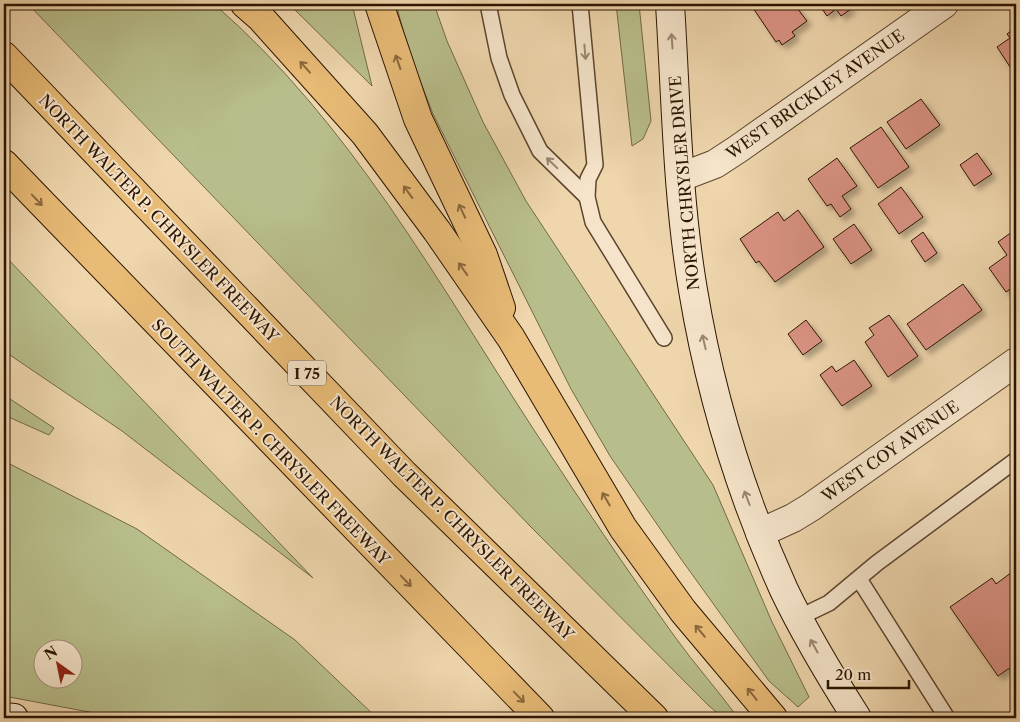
<svg xmlns="http://www.w3.org/2000/svg" width="1020" height="722" viewBox="0 0 1020 722" font-family="'Libre Caslon Text',serif">
  <defs>
    <filter id="shadow"><feDropShadow dx="4.5" dy="4.5" stdDeviation="2.5" flood-color="#0004"/></filter>
  </defs>
  <rect width="100%" height="100%" fill="#efd6ad"/>
  <filter id="stains"><feTurbulence type="fractalNoise" baseFrequency=".004" numOctaves="4"/><feColorMatrix values="0 0 0 0 .2 0 0 0 0 .09 0 0 0 0 .02 0 0 0 .5 -.17"/></filter>
  <radialGradient id="worn" r=".72"><stop offset=".6" stop-color="#630" stop-opacity="0"/><stop offset="1" stop-color="#630" stop-opacity=".3"/></radialGradient>
  <g fill="#b8be8b" stroke="#726946" fill-rule="evenodd">
    <path d="M28 4H214C350 122 437 281 534 430 580 500 626 569 675 637 695 665 718 690 738 718H723L708 705 530 526Z"/>
    <polygon points="289,4 352,4 372,86"/>
    <polygon points="396,4 434,4 447,41 483,122 526,201 713,485 772,622 809,697 798,707 769,681 681,559 610,456 571,389 433,114 409,52"/>
    <polygon points="616,4 639,4 651,121 643,139 632,146"/>
    <polygon points="4,255 313,578 122,431 4,351"/>
    <polygon points="4,395 54,428 49,435 4,415"/>
    <path d="M4 461 137 529 295 640 377 718H121L4 696ZM42 650H72V680H42Z"/>
  </g>
  <g fill="#db9385" stroke="#2b1401" filter="url(#shadow)">
    <polygon points="753,4 794,4 807,21 792,32 795,36 782,45 779,40 776,42 751,5"/>
    <polygon points="819,4 848,4 851,9 841,16 836,9 827,16"/>
    <polygon points="1016,27 1016,76 997,47 1010,38 1007,34"/>
    <polygon points="921,99 940,125 906,149 887,122"/>
    <polygon points="881,127 909,167 878,188 850,148"/>
    <polygon points="977,153 992,174 974,186 960,165"/>
    <polygon points="837,158 857,186 842,196 851,209 840,217 831,204 827,206 808,179"/>
    <polygon points="901,187 923,217 899,234 878,204"/>
    <polygon points="798,210 824,247 775,282 759,261 756,263 740,239 778,212 784,221"/>
    <polygon points="854,224 872,250 851,264 833,239"/>
    <polygon points="1016,229 1016,285 1006,292 989,268 1007,255 998,242"/>
    <polygon points="923,232 937,253 925,262 911,241"/>
    <polygon points="963,284 982,310 926,350 907,324"/>
    <polygon points="889,315 918,356 888,377 865,342 874,335 869,328"/>
    <polygon points="806,320 822,341 803,355 788,334"/>
    <polygon points="854,360 872,386 842,406 820,375 832,366 836,372"/>
    <polygon points="1016,569 1016,718 1012,718 1012,669 1008,669 998,676 950,607 992,578 996,584"/>
  </g>
  <g fill="none" stroke-linecap="round" stroke-linejoin="round">
    <g stroke="#5c442c" stroke-width="18">
      <g id="lane">
        <polyline points="488,4 499,58 512,95 540,151 587,197"/>
        <polyline points="580,4 595,165 588,179 587,197 593,222 664,338"/>
        <polyline points="859,579 947,718"/>
        <polyline points="798,618 829,603 877,563 1016,460"/>
      </g>
    </g>
    <g stroke="#5c442c" stroke-width="30">
      <g id="street">
        <polyline points="681,177 715,164 738,149 944,4"/>
        <polyline points="760,533 793,518 811,507 1016,362"/>
      </g>
    </g>
    <g stroke="#2b1401" stroke-width="30">
      <g id="secondary">
        <path d="M670 4C676 99 677 196 693 290 710 393 741 495 784 590 805 634 831 677 857 718"/>
        <polyline points="4,717 14,718"/>
      </g>
    </g>
    <g stroke="#2b1401" stroke-width="30">
      <g id="highway">
        <polyline points="245,4 261,18 365,134 437,231 511,338 623,528 683,611 773,718"/>
        <polyline points="379,4 418,119 483,255 501,308"/>
        <polyline points="4,56 404,474 654,718"/>
        <polyline points="4,164 540,718"/>
      </g>
    </g>
    <use href="#lane" stroke="#f5e4ca" stroke-width="15"/>
    <use href="#street" stroke="#f5e4ca" stroke-width="28"/>
    <use href="#secondary" stroke="#f5e4ca" stroke-width="28"/>
    <use href="#highway" stroke="#e8bb76" stroke-width="28"/>
  </g>
  <defs><path id="oneway-shaft" d="M-6 0H5M1.5-3L5.5 0L1.5 3" fill="none" stroke-width="1.6" stroke-linecap="round" stroke-linejoin="round" transform="scale(1.25)"/></defs>
  <g stroke="#9a8670">
    <use href="#oneway-shaft" transform="translate(672 41) rotate(-94)"/>
    <use href="#oneway-shaft" transform="translate(585 52) rotate(85)"/>
    <use href="#oneway-shaft" transform="translate(552 163) rotate(-136)"/>
    <use href="#oneway-shaft" transform="translate(704 342) rotate(-103)"/>
    <use href="#oneway-shaft" transform="translate(747 498) rotate(-111)"/>
    <use href="#oneway-shaft" transform="translate(814 646) rotate(-119)"/>
  </g>
  <g stroke="#8a683c">
    <use href="#oneway-shaft" transform="translate(398 62) rotate(-109)"/>
    <use href="#oneway-shaft" transform="translate(305 67) rotate(-132)"/>
    <use href="#oneway-shaft" transform="translate(408 192) rotate(-126)"/>
    <use href="#oneway-shaft" transform="translate(37 200) rotate(46)"/>
    <use href="#oneway-shaft" transform="translate(462 211) rotate(-115)"/>
    <use href="#oneway-shaft" transform="translate(463 269) rotate(-125)"/>
    <use href="#oneway-shaft" transform="translate(606 499) rotate(-120)"/>
    <use href="#oneway-shaft" transform="translate(406 581) rotate(46)"/>
    <use href="#oneway-shaft" transform="translate(700 631) rotate(-130)"/>
    <use href="#oneway-shaft" transform="translate(752 694) rotate(-129)"/>
    <use href="#oneway-shaft" transform="translate(519 697) rotate(46)"/>
  </g>
  <g text-anchor="middle" dominant-baseline="central" stroke-width="4" stroke-linejoin="round" paint-order="stroke">
    <rect fill="#f5e4ca" stroke="#68523d" stroke-width="1" x="288" y="360.5" width="38" height="25" rx="4"/>
    <g font-size="15" font-weight="bold" fill="#2b1401">
      <text x="307" y="373">I 75</text>
    </g>
    <g font-size="16" fill="#2b1401" stroke="#f5e4ca">
      <text transform="translate(815 94) rotate(-35)">WEST BRICKLEY AVENUE</text>
      <text transform="translate(684 183) rotate(-95)">NORTH CHRYSLER DRIVE</text>
      <text transform="translate(159 218) rotate(46)">NORTH WALTER P. CHRYSLER FREEWAY</text>
      <text transform="translate(271 442) rotate(46)">SOUTH WALTER P. CHRYSLER FREEWAY</text>
      <text transform="translate(890 451) rotate(-35)">WEST COY AVENUE</text>
      <text transform="translate(452 518) rotate(45)">NORTH WALTER P. CHRYSLER FREEWAY</text>
    </g>
  </g>
  <rect width="1020" height="722" fill="none" stroke="#efd6ad" stroke-width="20"/>
  <rect x="5" y="5" width="1010" height="712" fill="none" stroke="#2b1401" stroke-width="2.5"/>
  <rect x="10" y="10" width="1000" height="702" fill="none" stroke="#2b1401"/>
  <g transform="translate(58 664) rotate(327)"><circle r="24" fill="#f5e4ca" stroke="#a4917a"/>
  <path d="M0-4L9 19L0 12L-9 19Z" fill="#8f2418"/>
  <text y="-8" font-size="14" font-weight="bold" text-anchor="middle" fill="#2b1401">N</text>
  </g>
  <path d="M828 680v8h81v-8" fill="none" stroke="#2b1401" stroke-width="2.5"/>
  <text x="835" y="680" font-size="15" fill="#2b1401" stroke="#f5e4ca" stroke-width="4" paint-order="stroke">20 m</text>
  <rect width="100%" height="100%" filter="url(#stains)"/>
  <rect width="100%" height="100%" fill="url(#worn)"/>
</svg>
